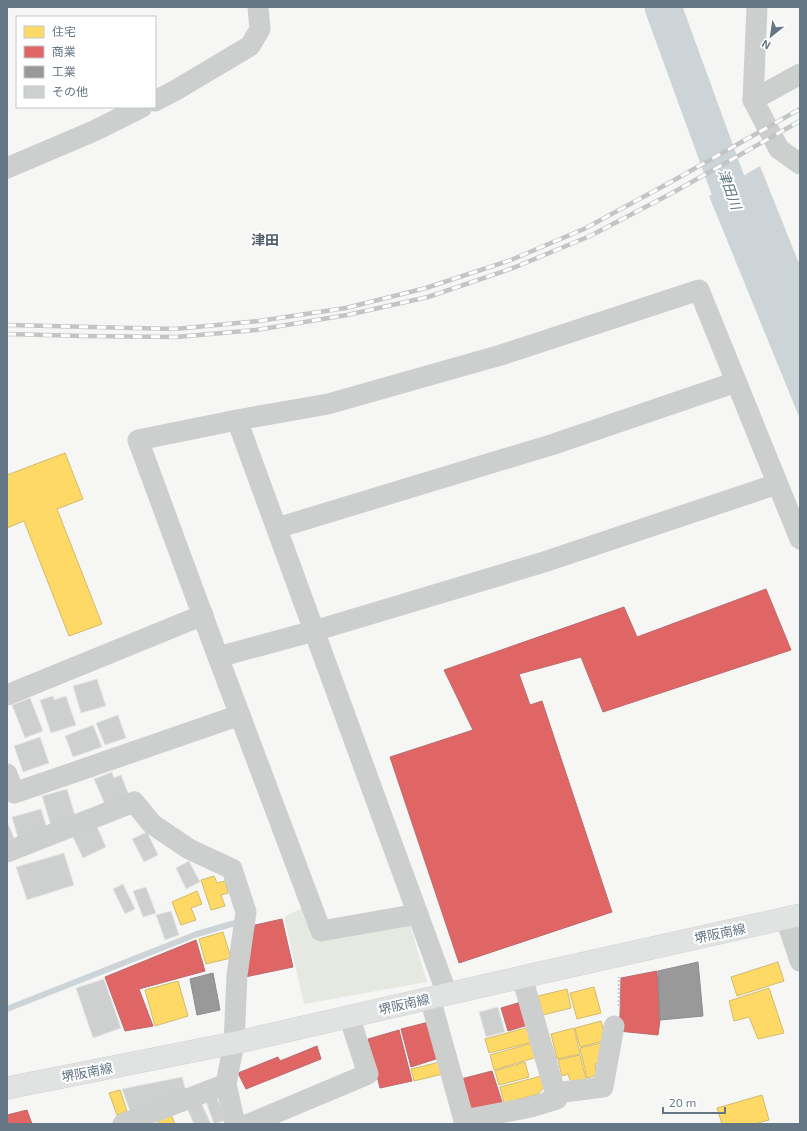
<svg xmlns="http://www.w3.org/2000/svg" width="807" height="1131" viewBox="0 0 807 1131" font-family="'Exo 2','Noto Sans JP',sans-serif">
  <rect width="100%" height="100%" fill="#f6f6f4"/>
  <polygon fill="#e6e9e2" points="306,906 320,938 409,922 427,982 304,1004 284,917"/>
  <polygon fill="#cdd4d7" points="760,166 800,266 800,419 709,196"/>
  <g fill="#ffd966" stroke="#d1bb6f">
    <polygon points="65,453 83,499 57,509 102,624 69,636 24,521 7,528 7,475"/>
    <polygon points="214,876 217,883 225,881 228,893 221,895 225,906 211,910 201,880"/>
    <polygon points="197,891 202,904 191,908 196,920 181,925 172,902"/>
    <polygon points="223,932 231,958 206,964 199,939"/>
    <polygon points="778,962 784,981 737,996 731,977"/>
    <polygon points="178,981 188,1016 155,1026 145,990"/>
    <polygon points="594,987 601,1013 577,1019 570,993"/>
    <polygon points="769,988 784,1033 758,1039 749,1017 734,1021 729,1001"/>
    <polygon points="567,989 571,1008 543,1015 538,996"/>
    <polygon points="601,1021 604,1032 603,1041 580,1047 575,1028"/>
    <polygon points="529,1027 533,1042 489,1053 485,1039"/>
    <polygon points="574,1028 580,1054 557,1059 551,1034"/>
    <polygon points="533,1043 537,1057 494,1070 490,1055"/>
    <polygon points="601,1043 603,1062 595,1064 597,1075 587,1078 580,1048"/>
    <polygon points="580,1055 586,1079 571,1083 568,1074 562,1076 558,1060"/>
    <polygon points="440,1062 443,1074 414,1081 411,1069"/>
    <polygon points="525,1062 529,1077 499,1085 495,1071"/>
    <polygon points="541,1076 544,1087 538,1094 504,1103 500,1087"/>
    <polygon points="120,1090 127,1111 117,1115 109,1093"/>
    <polygon points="762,1095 769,1120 754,1124 722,1124 717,1108"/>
    <polygon points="170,1112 175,1124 159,1124 156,1117"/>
  </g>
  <g fill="#e06666" stroke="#bb6b6f">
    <polygon points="766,589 791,650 603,712 581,657 519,674 530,705 542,701 612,912 459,963 390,757 473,730 444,670 624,607 637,637"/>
    <polygon points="282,919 293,967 245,977 255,925"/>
    <polygon points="196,940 205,971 139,989 153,1026 125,1031 105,977"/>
    <polygon points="657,971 660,1020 658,1035 618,1031 620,1015 621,978"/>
    <polygon points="521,1002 528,1025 508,1031 501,1008"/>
    <polygon points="433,1021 439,1058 411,1067 401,1029"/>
    <polygon points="399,1030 412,1081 380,1088 368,1039"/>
    <polygon points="317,1046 321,1059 246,1089 238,1073 278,1057 280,1061"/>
    <polygon points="492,1071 503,1105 471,1114 461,1079"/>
    <polygon points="27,1110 32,1124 7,1124 7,1115"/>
  </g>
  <g fill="#999" stroke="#898e93">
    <polygon points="698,962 703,1016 660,1020 658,971"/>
    <polygon points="213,973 220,1010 197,1015 190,979"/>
  </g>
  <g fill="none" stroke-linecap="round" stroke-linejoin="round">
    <polyline stroke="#cdd4d7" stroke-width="6" points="7,1009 197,934 235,923"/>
    <polyline stroke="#cdd4d7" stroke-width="37" points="663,7 745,232"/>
  </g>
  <g fill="#ced0d0" stroke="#e5e5e4">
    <polygon points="97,679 106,706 81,713 73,686"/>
    <polygon points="53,696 54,700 66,696 76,725 51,733 40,700"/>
    <polygon points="30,698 43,731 25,738 12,705"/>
    <polygon points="118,715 126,738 105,745 96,723"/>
    <polygon points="93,725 102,747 73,757 65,736"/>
    <polygon points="40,737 49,763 23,772 14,746"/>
    <polygon points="112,772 114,778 121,775 130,798 106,807 94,779"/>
    <polygon points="67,789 76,819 51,826 42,796"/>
    <polygon points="41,809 48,832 19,841 12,817"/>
    <polygon points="7,821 14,838 7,841"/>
    <polygon points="95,822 106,847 83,858 71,833"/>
    <polygon points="147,832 158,855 144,862 132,839"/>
    <polygon points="64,853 74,885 27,900 16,867"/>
    <polygon points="189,861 200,882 186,889 176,868"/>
    <polygon points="123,884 135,909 125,914 113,889"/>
    <polygon points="146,887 156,913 143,917 133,891"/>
    <polygon points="171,911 179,935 165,940 156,915"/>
    <polygon points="104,979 121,1028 93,1038 76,988"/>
    <polygon points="498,1007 505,1032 486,1037 479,1012"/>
    <polygon points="182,1077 186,1091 130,1111 122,1089"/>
    <polygon points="216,1095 226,1120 214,1124 205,1099"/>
    <polygon points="200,1100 211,1124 194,1124 186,1106"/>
  </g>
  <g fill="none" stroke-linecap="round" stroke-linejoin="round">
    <g stroke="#d3d4d3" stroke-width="23">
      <polyline id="major" points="7,1088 234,1043 522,977 800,915"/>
    </g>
    <polyline stroke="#ccc" stroke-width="2.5" stroke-dasharray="2 2" stroke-linecap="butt" points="619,1006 619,977"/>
    <g stroke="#cdcfcf" stroke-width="21">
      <polyline points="757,7 753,100 779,149 800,164"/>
      <polyline points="753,100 800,74"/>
      <polyline points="155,101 176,90 250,46 260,29 258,7"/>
      <polyline points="7,168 94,131 142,107"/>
      <polyline points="237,420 447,994"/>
      <polyline points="277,528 554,444 736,382"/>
      <polyline points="218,657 314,631 544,562 777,484"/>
      <polyline points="7,695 203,615"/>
      <polyline points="7,774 14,793 240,715"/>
      <polyline points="7,852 134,802 152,824 189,849 232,869 246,912 237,975 234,1043 226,1084 235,1124"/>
      <polyline points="418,914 321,931 218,657 138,440 237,420 328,404 501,355 699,290 800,539"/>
      <polyline points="786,919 800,961"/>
      <polyline points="430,998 465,1124"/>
      <polyline points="555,1093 603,1087 614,1026"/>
      <polyline points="464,1120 531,1107 557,1099 522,977"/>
      <polyline points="123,1124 226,1084"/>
      <polyline points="249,1124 368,1074 349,1016"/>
    </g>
    <use href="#major" stroke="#e1e2e2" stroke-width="22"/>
    <g stroke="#c3c5c5" stroke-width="4.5">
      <g id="rail">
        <polyline points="7,325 175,329 259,321 346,308 426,288 511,260 584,229 669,183 800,109"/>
        <polyline points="7,334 84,336 176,337 256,330 347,315 428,297 513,268 590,236 674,192 800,121"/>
      </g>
    </g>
    <use href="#rail" stroke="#fff" stroke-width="3" stroke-dasharray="9" stroke-linecap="butt"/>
  </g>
  <g text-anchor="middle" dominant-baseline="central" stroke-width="4" stroke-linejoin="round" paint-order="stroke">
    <g font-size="13" fill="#657685" stroke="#fff">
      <text transform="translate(720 933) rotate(-12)">堺阪南線</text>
      <text transform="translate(404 1004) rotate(-13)">堺阪南線</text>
      <text transform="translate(87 1072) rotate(-11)">堺阪南線</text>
    </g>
    <g font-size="14" font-style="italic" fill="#617781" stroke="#fff">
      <text transform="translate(730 189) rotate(70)">津田川</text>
    </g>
    <g font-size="14" font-weight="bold" fill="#535f6a" stroke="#fff">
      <text x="265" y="239">津田</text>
    </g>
  </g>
  <rect width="807" height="1131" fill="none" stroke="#657685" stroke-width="16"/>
  <rect x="16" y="16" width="140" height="92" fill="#ffffff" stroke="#c1c8ce"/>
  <rect x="24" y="26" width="20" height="12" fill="#ffd966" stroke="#c1c8ce"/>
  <text x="52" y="36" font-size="12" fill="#657685">住宅</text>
  <rect x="24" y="46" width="20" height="12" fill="#e06666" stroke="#c1c8ce"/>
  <text x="52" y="56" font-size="12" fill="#657685">商業</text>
  <rect x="24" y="66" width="20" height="12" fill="#999999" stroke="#c1c8ce"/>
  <text x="52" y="76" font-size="12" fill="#657685">工業</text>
  <rect x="24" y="86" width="20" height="12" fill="#ced0d0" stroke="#c1c8ce"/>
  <text x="52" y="96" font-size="12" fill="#657685">その他</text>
  <g transform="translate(771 36) rotate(210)" stroke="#ffffff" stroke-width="3" paint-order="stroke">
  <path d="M0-3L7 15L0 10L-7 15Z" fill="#657685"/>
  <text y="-6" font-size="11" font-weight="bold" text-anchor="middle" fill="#657685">N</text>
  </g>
  <path d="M663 1107v6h62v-6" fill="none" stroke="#657685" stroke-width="2"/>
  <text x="669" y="1107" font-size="12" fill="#657685" stroke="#ffffff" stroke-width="3" paint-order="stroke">20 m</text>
</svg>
